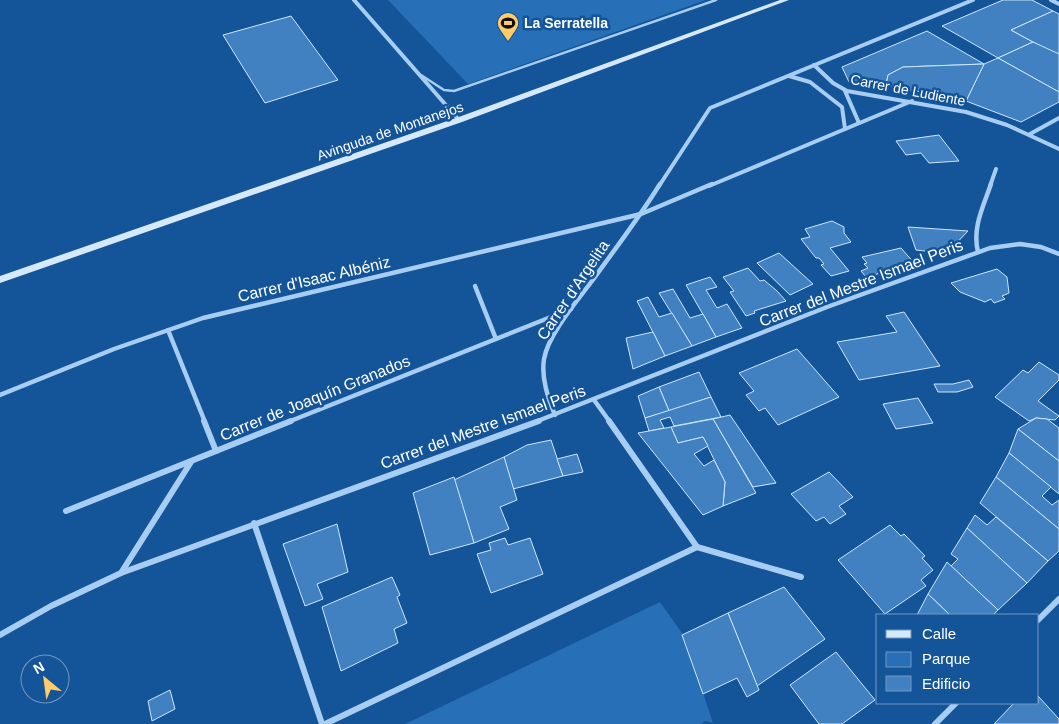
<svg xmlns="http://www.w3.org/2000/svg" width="1059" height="724" viewBox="0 0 1059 724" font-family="Helvetica,sans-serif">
  <rect width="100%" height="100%" fill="#145498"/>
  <g fill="#276fb6">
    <polygon points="388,0 706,0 468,84"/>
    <polygon points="660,602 684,636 713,723 705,721 701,724 405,724"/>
  </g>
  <g fill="#4181c1" stroke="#cee6fd">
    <polygon points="1003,0 1032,0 1053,11 1011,30 1033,42 998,58 942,26"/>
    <polygon points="1053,11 1059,14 1059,54 1057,55 1011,30"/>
    <polygon points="291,16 338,80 265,103 223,35"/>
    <polygon points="927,31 984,64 903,67 888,75 886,85 849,82 842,67"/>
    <polygon points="1033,42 1059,54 1059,92 998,58"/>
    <polygon points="998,58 1059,92 1059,102 1021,122 966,101 984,64"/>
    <polygon points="984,64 966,101 886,85 888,75 903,67"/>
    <polygon points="939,135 959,161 929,163 921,153 906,155 896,141"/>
    <polygon points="832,221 844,227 844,233 851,242 830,248 849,271 831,276 821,265 824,264 819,258 816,258 801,239 810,237 805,229"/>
    <polygon points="908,227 968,231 949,251 932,250 933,252 916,250"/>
    <polygon points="901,248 915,264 866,277 861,271 868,268 864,264 867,263 862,257"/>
    <polygon points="779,253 813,284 790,295 757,263"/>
    <polygon points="748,268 760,281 764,280 777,291 786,301 754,311 755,313 746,316 730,292 734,291 723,277"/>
    <polygon points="997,269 1007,277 1009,293 1002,296 1005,299 994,303 991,299 985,302 960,292 951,283"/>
    <polygon points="710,277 717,287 706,290 717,308 727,304 742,328 716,337 686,285"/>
    <polygon points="673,289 690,318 703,314 716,337 692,346 659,293"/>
    <polygon points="648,297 659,317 672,313 692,346 665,356 637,301"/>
    <polygon points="904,312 940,366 859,380 837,342 897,332 886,316"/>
    <polygon points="653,332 665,356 633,369 626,338"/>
    <polygon points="797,349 839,397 778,425 765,408 759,411 746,395 754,391 739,373"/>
    <polygon points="1039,362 1059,375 1059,380 1038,401 1059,416 1055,420 1036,418 1029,421 995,397 1023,370 1028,373"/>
    <polygon points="699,372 711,397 669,411 659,387"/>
    <polygon points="969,380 973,387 957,392 938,392 934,384 953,384"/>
    <polygon points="659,387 669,411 645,418 638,396"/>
    <polygon points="711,397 721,417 674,426 670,417 660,420 664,428 649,431 645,418"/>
    <polygon points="918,398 933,423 896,429 883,404"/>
    <polygon points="730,415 776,483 753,487 713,419"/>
    <polygon points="1036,418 1047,419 1059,428 1059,461 1018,429"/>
    <polygon points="713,419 756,493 723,506 725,482 703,437 678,443 671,427"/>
    <polygon points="671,427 678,443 703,437 708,446 694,454 704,466 714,460 725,482 723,506 703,515 638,433"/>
    <polygon points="1018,429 1059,461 1059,494 1009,453"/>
    <polygon points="551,440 563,476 513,489 504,457 527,445"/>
    <polygon points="1009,453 1051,487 1042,496 1052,505 1059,500 1059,529 996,477"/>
    <polygon points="577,454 583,472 563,476 557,459"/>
    <polygon points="504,457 517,500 500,507 509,529 474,543 454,480"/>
    <polygon points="829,472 853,497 839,506 846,514 830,524 824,517 816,521 791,494"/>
    <polygon points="454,477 474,543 430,555 413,493"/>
    <polygon points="996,477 1059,529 1059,551 1048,561 980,503"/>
    <polygon points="975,515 987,525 996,517 1048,561 1027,583 967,528"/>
    <polygon points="337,524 348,572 317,584 323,599 305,606 283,544"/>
    <polygon points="890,525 901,536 904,534 925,556 922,558 933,570 921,580 926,586 885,614 838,560"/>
    <polygon points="967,528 1027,583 998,610 951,566 958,559 951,554"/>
    <polygon points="505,538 508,545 530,538 543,574 491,593 477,554 491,550 489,543"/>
    <polygon points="947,562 998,610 993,615 950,615 928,594"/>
    <polygon points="392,577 400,595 397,597 407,623 394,629 398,643 341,671 322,607"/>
    <polygon points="784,587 825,639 757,686 728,613"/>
    <polygon points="928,594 950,615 917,615"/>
    <polygon points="728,613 759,690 747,697 737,678 703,694 682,635"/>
    <polygon points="836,652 875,700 842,724 819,724 790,685"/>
    <polygon points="170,690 175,709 152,721 148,701"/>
    <polygon points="1038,696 1059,719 1059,724 994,724 1014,703 1038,703"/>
  </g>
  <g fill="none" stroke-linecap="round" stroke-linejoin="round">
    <polyline stroke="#a7cdf3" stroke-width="2.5" points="421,75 444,90 454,91 716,0"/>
    <g stroke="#a7cdf3" stroke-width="4">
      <polyline points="354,0 459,120"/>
      <polyline points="1051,0 1059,4"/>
      <polyline points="814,65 833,83 847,91 966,112 1007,125 1059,149"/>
      <polyline points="789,76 810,82 842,107 845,129"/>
      <polyline points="845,91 859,123"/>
      <polyline points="1030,134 1059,118"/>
      <polyline points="659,186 710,108 973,0"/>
      <polyline points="709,186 912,101"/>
      <polyline points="990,186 996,169"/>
    </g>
    <g stroke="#a7cdf3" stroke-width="4.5">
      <path d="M978 252C972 228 983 207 991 184"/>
      <polyline points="475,286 496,339"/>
      <polyline points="168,330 205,422"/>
      <polyline points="0,395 114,349 203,318 641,214 712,184"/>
      <polyline points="594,400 610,422"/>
      <path d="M555 415C548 398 541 378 544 359 548 335 577 301 592 281 615 249 639 218 660 184"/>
      <polyline points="288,422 571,309"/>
      <polyline points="535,422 827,307 990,248 1020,244 1041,247 1059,254"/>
    </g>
    <g stroke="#a7cdf3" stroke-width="6">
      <polyline points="204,421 216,451"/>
      <polyline points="609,421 697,547 801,577"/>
      <polyline points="66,511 291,421"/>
      <polyline points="254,523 322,724"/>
      <polyline points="121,573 191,462"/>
      <polyline points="1038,620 1059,599"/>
      <polyline points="0,635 51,606 121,573 539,421"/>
      <polyline points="325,724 697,547"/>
      <polyline points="935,724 956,703"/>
    </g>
    <polygon fill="#d6e8fc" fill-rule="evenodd" points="780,0 789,0 462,122 0,283 0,276 456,118"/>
  </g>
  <defs>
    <g id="stadium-pin" transform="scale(1.125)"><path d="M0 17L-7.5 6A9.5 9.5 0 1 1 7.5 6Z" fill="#ffcc68" stroke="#145498"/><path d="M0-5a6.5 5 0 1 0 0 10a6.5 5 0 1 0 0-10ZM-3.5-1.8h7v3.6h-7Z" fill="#111"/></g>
  </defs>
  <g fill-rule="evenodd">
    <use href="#stadium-pin" x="508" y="23"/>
  </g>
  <g text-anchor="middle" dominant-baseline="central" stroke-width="5" stroke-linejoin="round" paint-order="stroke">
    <g font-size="14" font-weight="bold" fill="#fff" stroke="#145498" text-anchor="start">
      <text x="524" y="23">La Serratella</text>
    </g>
    <g font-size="14" fill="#fff" stroke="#145498">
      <text transform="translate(908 90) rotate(11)">Carrer de Ludiente</text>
      <text transform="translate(390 131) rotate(-19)">Avinguda de Montanejos</text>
    </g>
    <g font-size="16" fill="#fff" stroke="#145498">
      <text transform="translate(314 279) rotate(-13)">Carrer d'Isaac Albéniz</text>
      <text transform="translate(861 283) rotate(-21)">Carrer del Mestre Ismael Peris</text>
      <text transform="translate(573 290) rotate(-56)">Carrer d'Argelita</text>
      <text transform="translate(315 398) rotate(-22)">Carrer de Joaquín Granados</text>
      <text transform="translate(483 427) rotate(-20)">Carrer del Mestre Ismael Peris</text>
    </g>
  </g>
  <rect x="876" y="614" width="162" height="90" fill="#145498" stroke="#7298c1"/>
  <rect x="886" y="630" width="25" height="8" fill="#d6e8fc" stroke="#7298c1"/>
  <text x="922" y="639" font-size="15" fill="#ffffff">Calle</text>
  <rect x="886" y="652" width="25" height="15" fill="#276fb6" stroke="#7298c1"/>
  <text x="922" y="664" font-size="15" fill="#ffffff">Parque</text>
  <rect x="886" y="676" width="25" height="15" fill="#4181c1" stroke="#7298c1"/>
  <text x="922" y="689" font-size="15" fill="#ffffff">Edificio</text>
  <g transform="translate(45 679) rotate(331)"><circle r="24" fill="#145498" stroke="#7298c1"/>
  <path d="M0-4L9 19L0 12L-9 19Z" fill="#ffcc68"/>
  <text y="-8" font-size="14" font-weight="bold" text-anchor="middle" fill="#ffffff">N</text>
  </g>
</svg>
